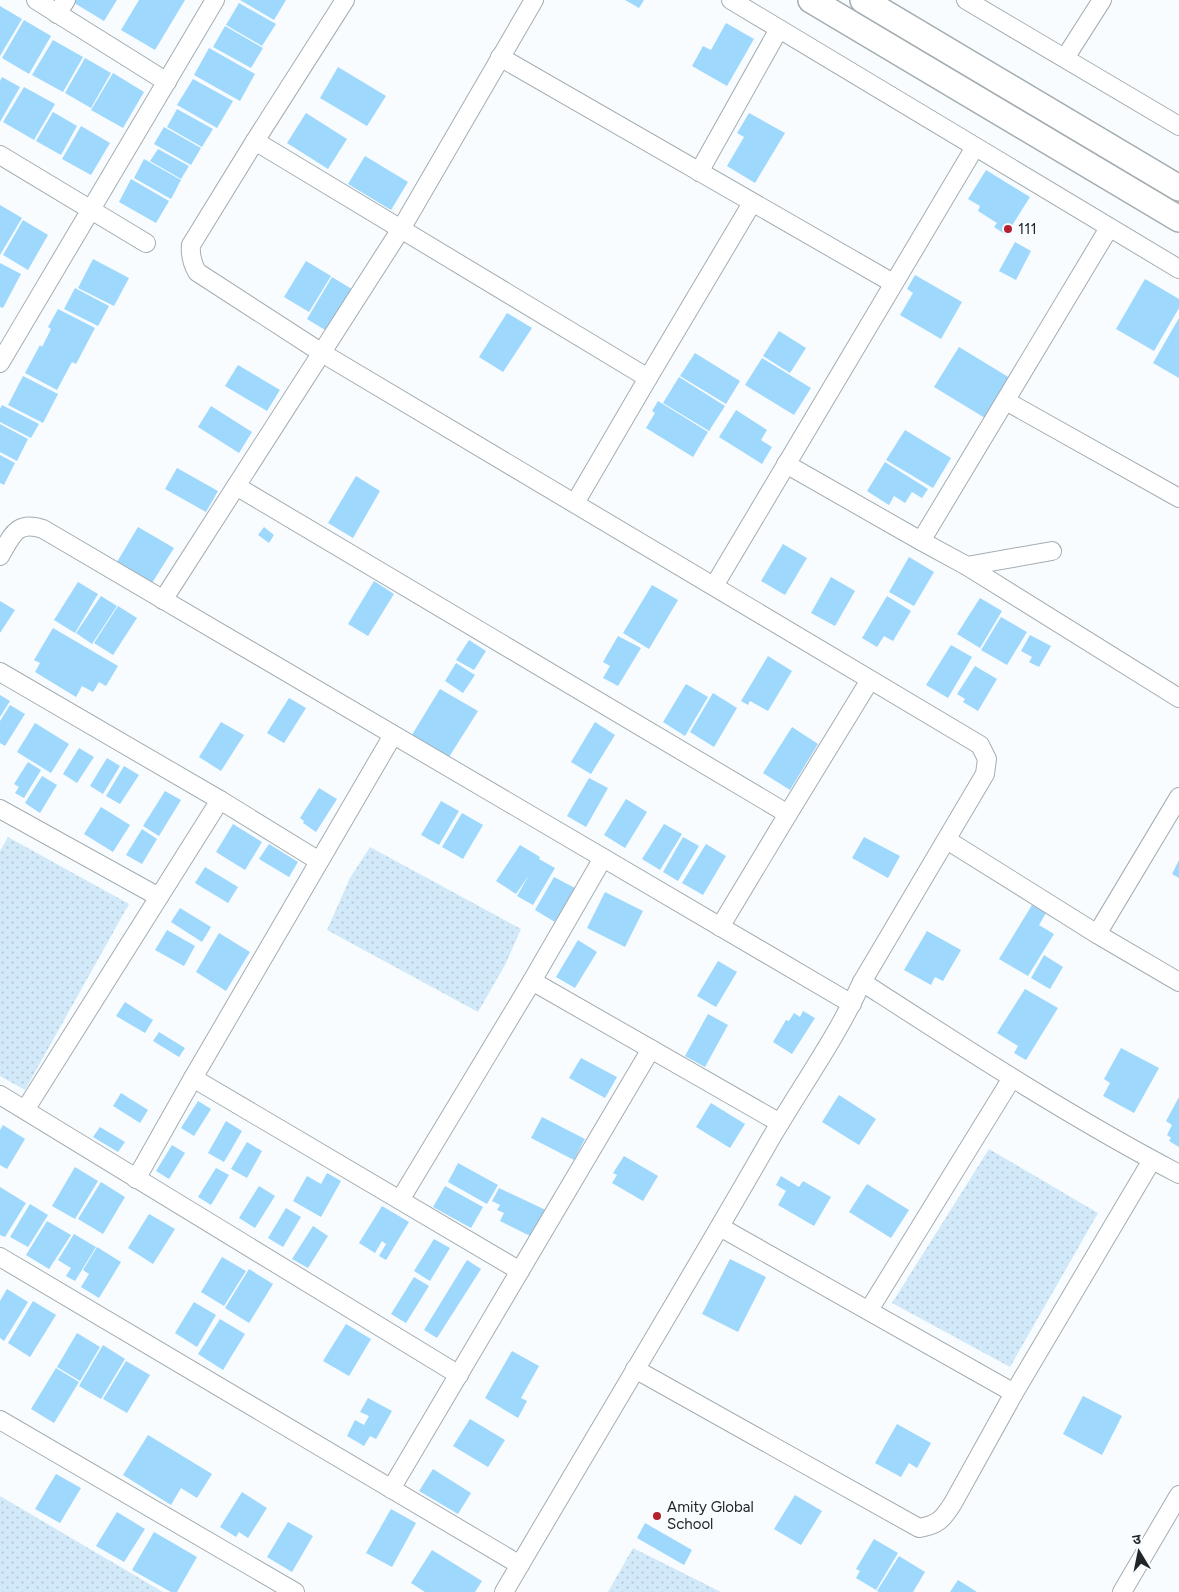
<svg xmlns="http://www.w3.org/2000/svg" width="1179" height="1592" viewBox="0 0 1179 1592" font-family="Figtree,'Noto Sans Devanagari',sans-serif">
  <defs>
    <pattern id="grass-dots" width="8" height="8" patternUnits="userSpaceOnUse" patternTransform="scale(1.25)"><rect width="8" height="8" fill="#d1e9f9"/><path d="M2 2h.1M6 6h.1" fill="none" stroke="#b3c8d5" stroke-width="1.8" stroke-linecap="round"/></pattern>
  </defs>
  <rect width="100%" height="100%" fill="#f8fcfe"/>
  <g fill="url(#grass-dots)">
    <polygon points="8,837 129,904 25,1090 0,1076 0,851"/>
    <polygon points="370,847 521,929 505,965 478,1012 327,930 350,878"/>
    <polygon points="989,1149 1098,1213 1010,1367 892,1303"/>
    <polygon points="0,1496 163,1592 0,1592"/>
    <polygon points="633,1548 721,1592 608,1592"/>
  </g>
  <g fill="#9ed8fd">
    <polygon points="71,0 117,0 104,21 71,1"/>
    <polygon points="139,0 185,0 155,50 121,30"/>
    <polygon points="240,0 286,0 274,20"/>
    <polygon points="625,0 644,0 639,8"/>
    <polygon points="239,3 276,24 262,46 226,25"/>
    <polygon points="0,6 22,19 0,56"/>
    <polygon points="24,20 51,36 29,74 2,58"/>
    <polygon points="726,23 754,39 727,86 692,66 703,46 711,50"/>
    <polygon points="225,26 263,48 251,68 213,47"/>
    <polygon points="53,40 83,57 63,92 32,75"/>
    <polygon points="209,48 255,74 240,101 194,75"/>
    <polygon points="85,58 111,73 91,108 65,93"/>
    <polygon points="338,67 386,96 367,126 320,98"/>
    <polygon points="113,73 144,92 123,128 91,110"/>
    <polygon points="2,77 20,87 0,122 0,81"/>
    <polygon points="193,79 233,101 217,128 177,105"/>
    <polygon points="24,87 55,104 34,140 3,122"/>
    <polygon points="177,109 213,129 202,147 167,127"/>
    <polygon points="53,112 77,126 61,155 36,141"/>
    <polygon points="306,113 347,139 328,169 287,143"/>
    <polygon points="749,113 785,133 755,183 727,166 744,137 737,133"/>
    <polygon points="81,126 110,143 91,175 62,159"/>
    <polygon points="164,127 201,148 191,165 154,144"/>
    <polygon points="158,149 189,166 181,179 150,161"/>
    <polygon points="365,156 408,182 391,210 348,184"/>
    <polygon points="144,159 181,180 171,199 134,178"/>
    <polygon points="986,170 1030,197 1006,235 994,227 997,223 978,211 980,206 968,199"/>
    <polygon points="131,179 169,201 156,223 119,202"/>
    <polygon points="0,205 22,218 0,255"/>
    <polygon points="23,220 48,235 28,270 3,255"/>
    <polygon points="1015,242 1031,251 1016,280 999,271"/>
    <polygon points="93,259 129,278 114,306 78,288"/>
    <polygon points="306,261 331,276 309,312 284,297"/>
    <polygon points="0,263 21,274 3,308 0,307"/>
    <polygon points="915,275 962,302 941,339 900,315 913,293 907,289"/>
    <polygon points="332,277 355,291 330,333 307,319"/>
    <polygon points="1145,279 1179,299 1179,308 1154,351 1116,329"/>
    <polygon points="75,288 109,306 98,326 64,309"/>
    <polygon points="58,309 95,328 76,364 72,362 57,390 25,373 40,345 42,347 51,329 48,327"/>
    <polygon points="507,313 532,328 503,372 479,357"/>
    <polygon points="1179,318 1179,378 1153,363"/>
    <polygon points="779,331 806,348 790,373 763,356"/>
    <polygon points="959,347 1010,378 985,418 934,387"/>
    <polygon points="695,353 740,381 726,404 680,376"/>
    <polygon points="762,358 811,388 794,415 745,385"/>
    <polygon points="238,365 280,390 267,411 225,386"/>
    <polygon points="23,376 58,394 43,423 8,405"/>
    <polygon points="679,377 725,406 709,431 663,403"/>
    <polygon points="658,401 708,432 693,457 646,428 655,413 652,411"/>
    <polygon points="2,405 39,424 31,438 0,422 0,409"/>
    <polygon points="211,406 252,432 239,453 198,427"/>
    <polygon points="736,410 767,430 761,440 772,447 762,464 719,437"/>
    <polygon points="0,424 28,439 17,461 0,452"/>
    <polygon points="905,430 951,458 933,488 886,460"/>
    <polygon points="0,455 15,463 4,485 0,483"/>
    <polygon points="885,462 928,489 922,498 912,492 905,503 894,496 889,505 867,491"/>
    <polygon points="177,468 218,491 206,512 165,489"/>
    <polygon points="356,476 380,491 353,538 328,523"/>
    <polygon points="138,527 174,548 152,583 117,562"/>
    <polygon points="264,527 274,535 269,543 258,535"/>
    <polygon points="783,544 807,558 785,595 761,581"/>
    <polygon points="909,557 934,572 914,606 889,592"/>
    <polygon points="831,577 855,591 835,626 811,613"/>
    <polygon points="374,581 394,594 368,636 348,624"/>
    <polygon points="78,582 98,594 75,633 54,620"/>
    <polygon points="652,585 678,600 649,649 623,633"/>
    <polygon points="101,596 117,606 92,644 76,633"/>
    <polygon points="887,596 911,611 893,641 884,636 877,647 862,638"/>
    <polygon points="980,598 1002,611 980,648 957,634"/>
    <polygon points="0,601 15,610 0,633"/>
    <polygon points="118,606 137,618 113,655 94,643"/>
    <polygon points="1001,617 1027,632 1007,665 981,650"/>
    <polygon points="53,628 118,666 106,686 99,682 93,692 82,686 76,697 35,672 40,663 34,660"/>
    <polygon points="1030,635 1051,646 1039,667 1029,662 1032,657 1021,651"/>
    <polygon points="618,636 641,648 618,686 603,678 610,666 603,662"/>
    <polygon points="469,640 486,651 474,670 456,660"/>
    <polygon points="951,645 972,657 948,698 926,685"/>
    <polygon points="768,656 792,671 768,711 750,701 748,705 741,701"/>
    <polygon points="456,663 475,675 463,693 445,681"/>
    <polygon points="975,666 997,679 978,711 963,702 965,699 957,694"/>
    <polygon points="686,684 708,697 685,736 663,722"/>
    <polygon points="440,689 478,711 449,757 430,745 428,749 410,738"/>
    <polygon points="713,693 737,708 714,747 690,732"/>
    <polygon points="0,695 10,701 0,717"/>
    <polygon points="289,698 306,708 284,743 267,733"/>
    <polygon points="10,705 25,714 5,746 0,743 0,721"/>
    <polygon points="221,722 244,735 221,771 199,757"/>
    <polygon points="595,722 615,735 591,774 571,762"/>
    <polygon points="35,723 69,744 51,773 17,752"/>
    <polygon points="792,727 818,744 790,790 763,773"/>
    <polygon points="79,748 94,757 77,783 63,774"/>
    <polygon points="107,758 120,766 103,794 90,786"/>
    <polygon points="28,762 41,770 24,798 15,793 19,787 14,784"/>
    <polygon points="124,766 139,775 120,804 106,796"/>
    <polygon points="42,776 57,785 40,813 25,803"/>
    <polygon points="589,778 608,788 586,827 567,816"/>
    <polygon points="319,788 337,799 316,832 303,823 304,821 300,818"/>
    <polygon points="165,791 181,800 159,836 143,826"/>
    <polygon points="626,799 647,812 625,848 604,835"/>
    <polygon points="441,801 459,811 439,845 421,835"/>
    <polygon points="101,807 130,825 113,852 84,834"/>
    <polygon points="462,813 483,825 463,859 442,847"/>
    <polygon points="233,824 262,842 245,870 216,852"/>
    <polygon points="664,824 682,834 660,870 642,859"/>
    <polygon points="142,829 157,839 142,864 126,855"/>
    <polygon points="683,837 699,846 678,881 663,872"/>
    <polygon points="864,837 900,856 888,878 852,858"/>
    <polygon points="269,844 298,862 289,877 259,859"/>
    <polygon points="706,844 726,856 703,895 682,883"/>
    <polygon points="520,845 540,857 539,859 555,868 533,905 517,896 529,875 516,894 496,881"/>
    <polygon points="1179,860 1179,878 1172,874"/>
    <polygon points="205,867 238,887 228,903 195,883"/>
    <polygon points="554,877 575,888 555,922 535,910"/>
    <polygon points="605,892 643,911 625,947 587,928"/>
    <polygon points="1032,905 1046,913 1039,925 1054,934 1028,976 999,959"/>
    <polygon points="180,908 211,927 202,942 171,922"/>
    <polygon points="167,930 195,946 184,966 155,950"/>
    <polygon points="927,931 961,950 943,981 935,977 931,985 904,970"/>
    <polygon points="219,933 250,952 226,991 196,972"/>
    <polygon points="578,940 597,952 575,988 556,977"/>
    <polygon points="1044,955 1063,967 1050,989 1031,978"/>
    <polygon points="718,961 737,972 716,1007 697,996"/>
    <polygon points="1025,989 1058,1008 1026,1060 1014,1053 1018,1046 997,1033"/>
    <polygon points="125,1002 153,1020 145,1033 116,1016"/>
    <polygon points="803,1011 815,1018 792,1054 773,1042 786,1020 789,1021 794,1013 800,1017"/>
    <polygon points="708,1014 728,1025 705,1067 685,1056"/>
    <polygon points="159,1032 185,1048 179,1057 153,1041"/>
    <polygon points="1121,1048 1159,1068 1134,1113 1103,1096 1110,1083 1104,1079"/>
    <polygon points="581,1058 617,1077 605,1098 569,1078"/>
    <polygon points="121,1093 148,1110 140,1123 113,1106"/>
    <polygon points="839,1095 876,1119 859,1145 822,1122"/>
    <polygon points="1179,1097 1179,1147 1169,1141 1171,1138 1167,1135 1172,1125 1166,1121"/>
    <polygon points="198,1101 211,1109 194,1136 181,1128"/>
    <polygon points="711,1103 745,1124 730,1148 696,1127"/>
    <polygon points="542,1117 585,1139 574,1160 531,1138"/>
    <polygon points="226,1121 242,1131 224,1162 208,1153"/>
    <polygon points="3,1125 25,1139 7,1169 0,1165 0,1130"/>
    <polygon points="100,1127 125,1142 118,1152 93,1137"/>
    <polygon points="247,1142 262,1151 247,1178 231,1169"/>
    <polygon points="172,1145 185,1153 169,1179 156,1171"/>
    <polygon points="624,1156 658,1176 643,1201 612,1183 617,1175 613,1173"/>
    <polygon points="458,1163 498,1185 487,1204 448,1182"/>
    <polygon points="75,1167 98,1181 75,1219 52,1206"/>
    <polygon points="216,1168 229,1175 211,1205 198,1197"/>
    <polygon points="327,1173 341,1181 321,1217 293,1201 307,1176 321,1184"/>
    <polygon points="781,1176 799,1187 803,1181 831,1197 814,1226 778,1205 786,1191 776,1185"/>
    <polygon points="101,1182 125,1197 103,1234 78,1219"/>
    <polygon points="867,1184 909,1210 891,1238 849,1212"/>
    <polygon points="259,1186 275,1196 255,1228 239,1218"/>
    <polygon points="445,1186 483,1207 471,1228 433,1207"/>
    <polygon points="0,1187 26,1203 5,1237 0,1235"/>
    <polygon points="499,1188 550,1212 536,1239 500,1221 504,1213 497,1210 500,1205 492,1201"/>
    <polygon points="30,1204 48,1215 28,1247 10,1237"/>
    <polygon points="382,1206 409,1222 386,1260 379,1256 386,1244 382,1241 375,1253 359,1243"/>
    <polygon points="286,1208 301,1217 283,1247 268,1238"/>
    <polygon points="149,1214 175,1229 153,1264 128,1248"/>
    <polygon points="47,1221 71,1235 49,1269 26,1255"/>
    <polygon points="313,1226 328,1236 308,1268 292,1259"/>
    <polygon points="74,1234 96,1247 75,1281 66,1276 71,1268 58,1260"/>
    <polygon points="434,1239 450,1248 430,1281 414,1271"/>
    <polygon points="97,1247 121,1262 99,1298 81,1287 89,1274 83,1270"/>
    <polygon points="222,1257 246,1271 224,1306 201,1292"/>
    <polygon points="730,1259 766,1277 738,1332 702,1314"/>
    <polygon points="467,1260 481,1269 437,1338 424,1330"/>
    <polygon points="249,1269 273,1284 249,1323 225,1308"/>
    <polygon points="414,1277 429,1286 406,1323 391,1314"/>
    <polygon points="7,1289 28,1302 4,1341 0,1338 0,1301"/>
    <polygon points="33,1301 56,1315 30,1357 8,1343"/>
    <polygon points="194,1302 216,1315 197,1347 175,1333"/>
    <polygon points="220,1319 245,1334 223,1370 198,1354"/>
    <polygon points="346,1324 371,1339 349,1376 323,1361"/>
    <polygon points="77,1333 100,1347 80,1381 57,1367"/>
    <polygon points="103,1345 125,1359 101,1399 79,1386"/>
    <polygon points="512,1351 539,1366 521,1398 527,1401 518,1418 485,1398"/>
    <polygon points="126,1361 150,1375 127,1413 103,1399"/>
    <polygon points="56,1368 79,1382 54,1423 31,1409"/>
    <polygon points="1083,1396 1122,1416 1102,1455 1063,1434"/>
    <polygon points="368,1398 392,1411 376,1439 370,1436 364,1446 347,1436 355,1420 364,1425 369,1416 360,1412"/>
    <polygon points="470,1419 505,1440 488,1467 453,1446"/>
    <polygon points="897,1424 931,1443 917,1468 909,1463 901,1477 875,1463"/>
    <polygon points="148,1435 212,1474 197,1498 181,1488 171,1505 123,1475"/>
    <polygon points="433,1469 471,1493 458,1514 419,1491"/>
    <polygon points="56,1474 81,1488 60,1523 35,1509"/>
    <polygon points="242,1492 267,1508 248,1538 239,1532 236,1537 220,1527"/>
    <polygon points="795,1495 822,1511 801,1545 774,1529"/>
    <polygon points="391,1509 416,1523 392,1567 366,1553"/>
    <polygon points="117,1512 145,1529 124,1562 96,1546"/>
    <polygon points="288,1522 313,1536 292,1572 267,1557"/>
    <polygon points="645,1523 692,1550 684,1565 637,1538"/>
    <polygon points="154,1532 197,1557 177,1592 171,1592 132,1570"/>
    <polygon points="874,1539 898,1553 876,1590 856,1578 860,1571 856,1569"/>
    <polygon points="432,1550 482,1581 475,1592 425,1592 411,1583"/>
    <polygon points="899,1556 925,1572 913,1592 879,1592 877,1591"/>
    <polygon points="958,1580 977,1592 950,1592"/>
  </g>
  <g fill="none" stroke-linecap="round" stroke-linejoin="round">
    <g stroke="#a4adb2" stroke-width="20">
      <g id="street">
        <polyline points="36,0 167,82"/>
        <path d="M345 0 255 141 191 245C190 256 192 263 197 272L322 353 980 745 987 759 985 774 862 982C836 1039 798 1091 767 1145 681 1295 591 1443 504 1592"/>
        <polyline points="731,0 1179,269"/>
        <polyline points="966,0 1179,126"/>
        <polyline points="57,14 66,0"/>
        <polyline points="500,57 893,283"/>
        <polyline points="1065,58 1102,0"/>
        <polyline points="255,141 648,378"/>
        <polyline points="0,155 146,243"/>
        <polyline points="699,172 779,29"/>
        <polyline points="0,363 215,0"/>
        <polyline points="1006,401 1179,498"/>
        <polyline points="786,464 921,541 967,566 1179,698"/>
        <polyline points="236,486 788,814"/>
        <polyline points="575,503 648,378 752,203"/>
        <polyline points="921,541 1109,228"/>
        <path d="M0 556C12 536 16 520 43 529L852 1004"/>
        <polyline points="967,566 1052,551"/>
        <polyline points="714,586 975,147"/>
        <polyline points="163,600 401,229 534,0"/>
        <polyline points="0,672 220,800 319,861"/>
        <polyline points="0,809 159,897"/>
        <polyline points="947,840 1097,934 1179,982"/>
        <polyline points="720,927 788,814 870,680"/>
        <polyline points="1097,934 1179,797"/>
        <polyline points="532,981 780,1123"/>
        <path d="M862 982C966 1049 1070 1117 1179 1174"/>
        <polyline points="193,1078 520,1271"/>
        <polyline points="0,1095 459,1375"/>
        <polyline points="25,1110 220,800"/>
        <polyline points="136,1179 193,1078 393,735"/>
        <polyline points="400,1200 532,981 603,858"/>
        <polyline points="720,1227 1014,1393"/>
        <polyline points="0,1257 520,1565"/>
        <polyline points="869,1310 1012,1078"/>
        <path d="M635 1369 919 1528C938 1525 943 1519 953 1503L1014 1393 1152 1160"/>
        <polyline points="0,1420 295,1592"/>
        <polyline points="391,1489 651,1049"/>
        <polyline points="1122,1592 1179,1495"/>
      </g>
    </g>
    <g stroke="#a4adb2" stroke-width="28">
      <g id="secondary">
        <polyline points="811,0 1179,219"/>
        <polyline points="863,0 1179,188"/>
      </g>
    </g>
    <use href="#street" stroke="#fff" stroke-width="18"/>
    <use href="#secondary" stroke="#fff" stroke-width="25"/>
  </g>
  <g fill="#b32130" stroke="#f8fcfe" stroke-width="2">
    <circle cx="1008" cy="229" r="5"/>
    <circle cx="657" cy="1516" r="5"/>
  </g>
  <g text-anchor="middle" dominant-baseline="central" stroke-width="4" stroke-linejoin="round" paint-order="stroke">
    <g font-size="15" fill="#222527" stroke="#f8fcfe" text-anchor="start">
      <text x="1018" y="229">111</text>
      <text x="667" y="1507">Amity Global<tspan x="667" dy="17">School</tspan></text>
    </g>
  </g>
  <g transform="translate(1139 1552) rotate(350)" stroke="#f8fcfe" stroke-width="4" paint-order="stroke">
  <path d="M0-4L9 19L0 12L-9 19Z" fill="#222527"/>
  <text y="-8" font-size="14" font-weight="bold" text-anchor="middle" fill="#222527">उ</text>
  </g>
</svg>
